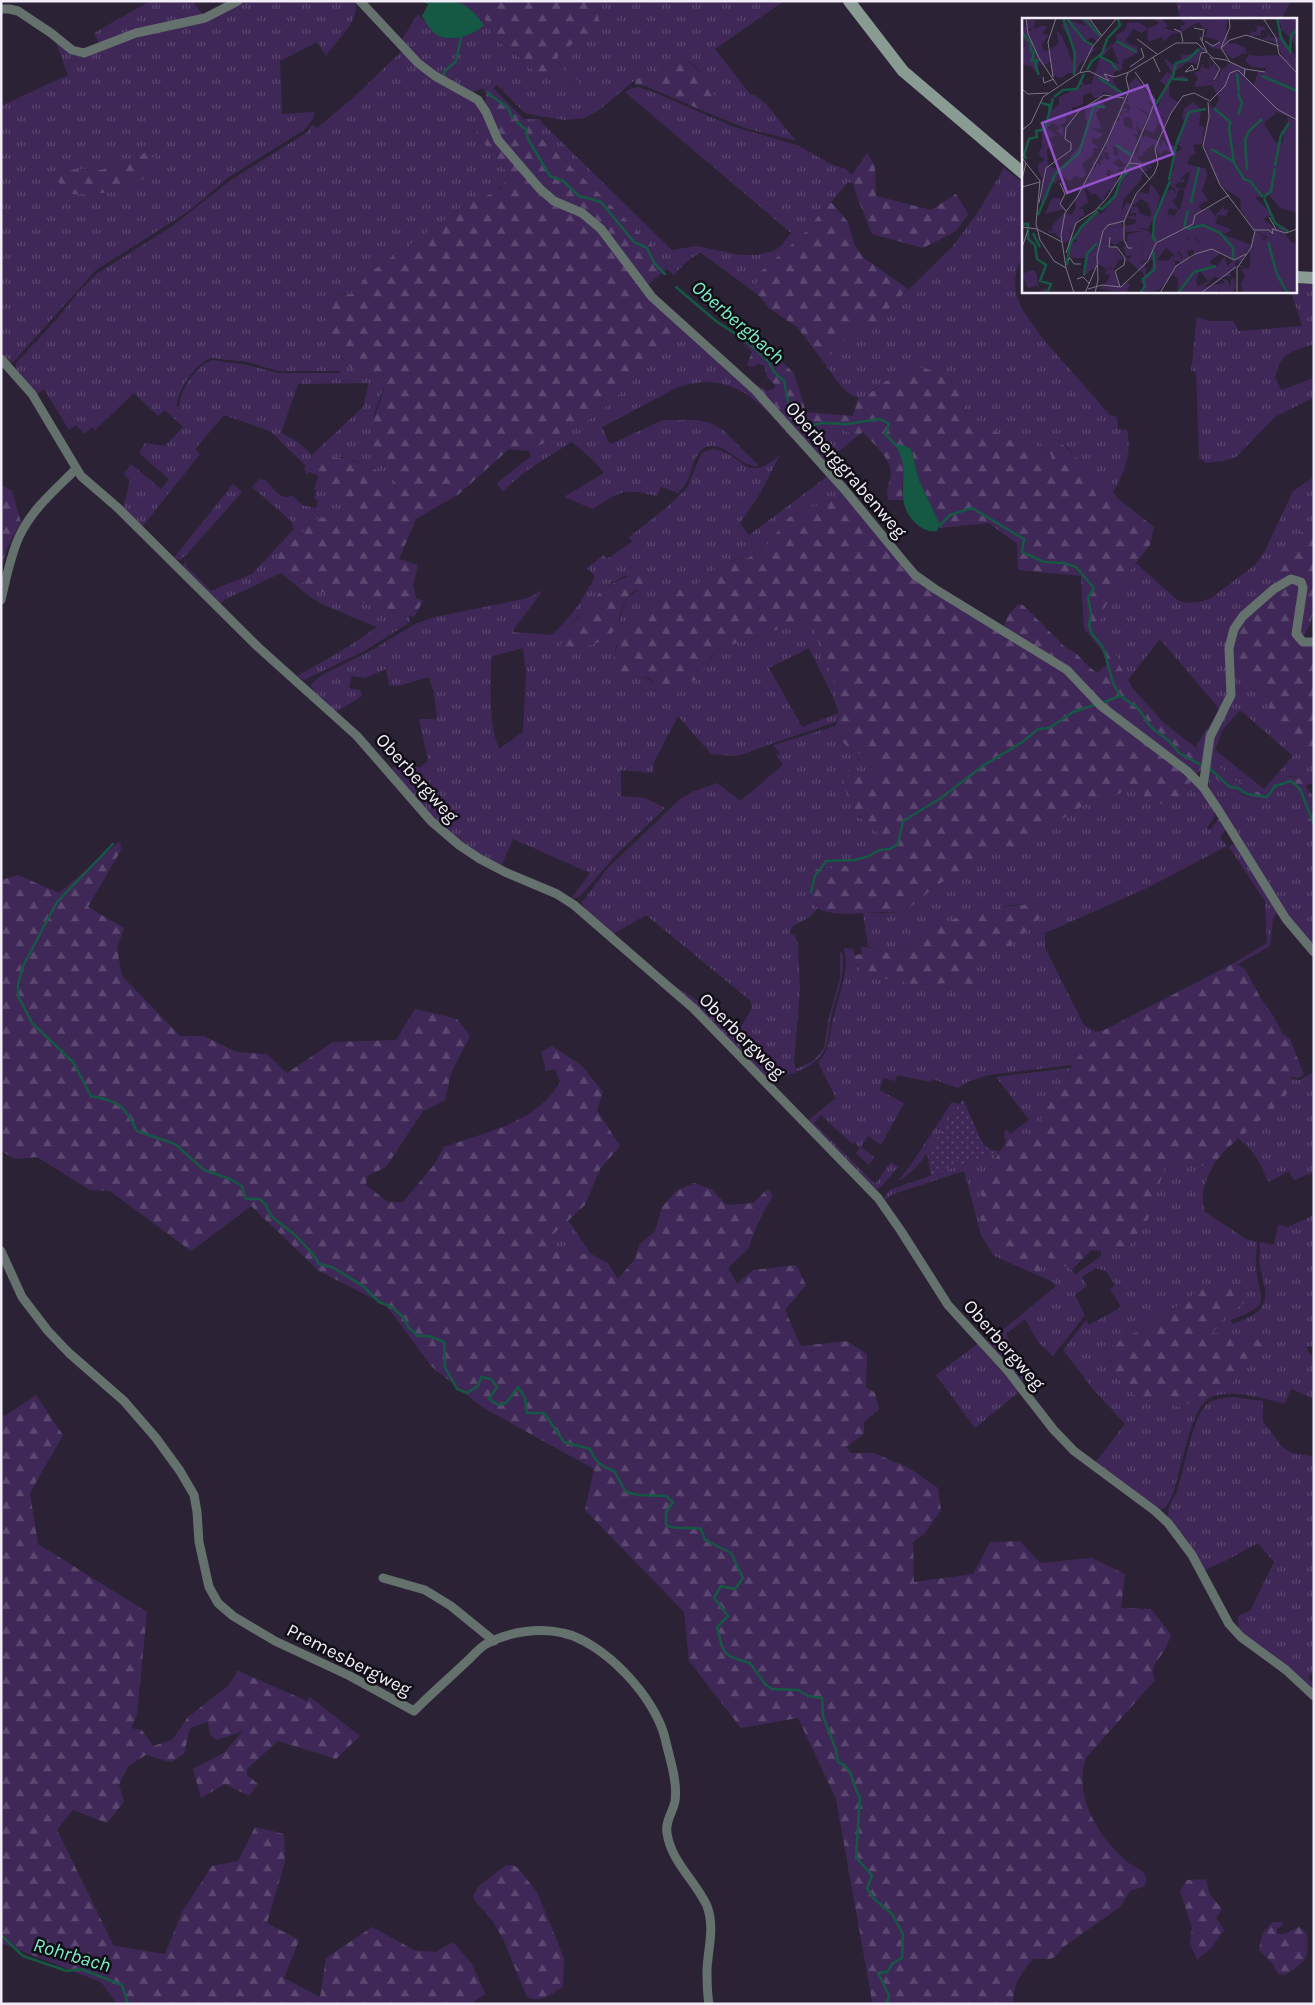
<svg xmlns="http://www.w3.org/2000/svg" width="1315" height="2005" viewBox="0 0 1315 2005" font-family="Karla,sans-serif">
  <defs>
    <pattern id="grass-tufts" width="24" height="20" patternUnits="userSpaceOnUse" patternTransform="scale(1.25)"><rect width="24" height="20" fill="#3f2857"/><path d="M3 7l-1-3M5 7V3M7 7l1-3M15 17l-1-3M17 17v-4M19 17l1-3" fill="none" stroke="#5b4770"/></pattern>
    <pattern id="forest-firs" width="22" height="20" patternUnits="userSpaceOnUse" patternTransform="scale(1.25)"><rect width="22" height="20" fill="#3f2857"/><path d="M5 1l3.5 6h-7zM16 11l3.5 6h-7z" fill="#5b4770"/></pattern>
    <pattern id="park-dots" width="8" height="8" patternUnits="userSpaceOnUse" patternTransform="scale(1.25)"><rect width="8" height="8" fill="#3f2857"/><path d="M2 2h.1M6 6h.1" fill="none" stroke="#5b4770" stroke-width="1.8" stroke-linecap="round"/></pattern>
  </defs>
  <rect width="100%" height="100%" fill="#2b2335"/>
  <g fill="url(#grass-tufts)" fill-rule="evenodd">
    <polygon points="150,1 192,1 204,16 100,45 94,33"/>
    <path d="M241 1H355C361 21 336 40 326 56L317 42 280 61 282 114 315 112 313 119 304 130 229 177 189 211 96 270 13 362 9 361 1 354V106L68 75 55 40 74 55 83 57ZM120 163 121 190 100 193 70 194 77 169 101 170Z"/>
    <path d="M475 1 496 40 542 73 549 71 553 72 579 92 557 60 559 54 575 41H595L593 1H784L715 49 750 94C766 96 784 130 797 141L745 128 708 113 715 107C719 95 702 70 691 63 689 61 683 60 680 59L635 80 599 110 585 118 565 120 528 114 524 112 497 85 487 94 482 88 471 93 436 74 401 41 418 14 437 35 450 39 472 9 458 3Z"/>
    <polygon points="1176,1 1291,1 1281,19 1180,19"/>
    <path d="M403 50 479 106 490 127 486 125 476 132C481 142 486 147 496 153L498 164 506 170 508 176C502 194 483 198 466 203L359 287 354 293 334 295 325 307V318L342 359 362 374 385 376 386 381 375 411 370 446 374 455 398 473 392 484 388 486 378 473 355 460 340 457 327 461 311 460 305 465 270 431 224 415 195 449 200 454 142 527 123 509 130 480 124 474 131 464 161 489 169 479 139 453 145 443 165 446 183 427 165 410 158 416 134 393 95 430 93 427 84 434 76 425 69 430 44 389 36 395 16 369V363L57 319 78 292 98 273 171 227 231 180 306 133 312 125 317 128 354 97ZM211 358 247 362 278 371H340L339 373H277L247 365 212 360C196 366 180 390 179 407L177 406C177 390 196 363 211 358ZM369 383 363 407 312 455 298 442 281 433 298 384Z"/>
    <polygon points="639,87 658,94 734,127 797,145 833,165 846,169 852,175 854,184 848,182 807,231 786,251 756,285 756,293 701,253 699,253 685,263 674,275 667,269 660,253 523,119 540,119 541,122 672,250 697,246 739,255 757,255 774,251 781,246 791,233 625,92 632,88"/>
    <path d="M1004 168 1024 184V254L1017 268 1015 280 1016 295 1022 309 1043 339 1110 415 1117 417 1118 429 1127 430C1132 453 1125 471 1114 491 1107 487 1100 483 1094 478 1080 465 1067 439 1047 437L1042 449 1051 456 1052 463 1071 482 1069 483 1019 444 1002 434 972 423 967 418 956 379 925 368 908 375 906 378C896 381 883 383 875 388 872 390 870 394 866 396 850 405 831 372 823 361L865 321 873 324 953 246 978 212Z"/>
    <path d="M1296 284H1314V344C1292 351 1280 353 1275 378L1282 390 1314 378V397L1275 417 1236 457 1224 461 1206 463 1199 458 1196 372 1191 371 1197 317 1210 321H1233L1239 331 1302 326 1291 291H1296Z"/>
    <path d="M683 333 689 334 737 375 793 435 792 439C759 400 732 370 678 387L602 427 609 443 611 444 663 420H696L710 423 723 430 759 466C741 468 731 447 713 446 695 445 693 469 687 481 685 486 681 490 678 493L661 487 657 496C623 488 621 491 593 509L564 497 604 473 594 461 572 442C548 457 522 471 503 492L497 483 531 456 529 451 597 415Z"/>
    <polygon points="777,409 821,434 830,427 859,435 824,463"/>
    <path d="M713 449C746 454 743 486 780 455L759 495 740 523 749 535 829 475 846 495 801 511 788 518 768 544 748 558 732 560 711 572 697 584 676 591 629 626 620 636 616 647 614 658 618 666V677C633 676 645 672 655 685L696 680C704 670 709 660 716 650L797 623C803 623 808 622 812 626 822 638 838 692 843 709L836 722 776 742 744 754 735 756 711 754 678 716 654 762 653 773 621 770V796L645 798 665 808 617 854 580 896 571 899 590 873 513 839 501 867 481 857 440 826 394 774 392 767H421L428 761 419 719H437L434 693 429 677 398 686 389 685 386 669 365 678 352 676 349 688 360 690 362 696 336 712 315 692 310 685 322 675 374 649 415 624 435 617 528 598 543 590 512 632 552 635C570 618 584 599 595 576L587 568 604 555 607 559 632 542 629 537 666 508 687 488 700 457 703 452ZM626 575 638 590C618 601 626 614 616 626 611 632 597 643 590 645 584 646 580 647 575 649L570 624 589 607 602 589ZM523 648 526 673 523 732 499 749C488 723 491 690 491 661L493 656ZM809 648 832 694 839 713 802 727 769 668Z"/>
    <path d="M319 474 322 477 325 488 340 497 349 499 350 504 347 510 313 521 300 535 281 547 294 578 322 592 409 616 410 622 366 650 304 680 297 676 348 647 377 627 326 606 310 597 281 573 224 600 220 605 183 566 185 561 187 567 211 591 252 574 294 529 291 521 252 487 259 479 265 480C274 488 279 501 293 496L302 505 316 508 318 500 314 499 316 490 314 489Z"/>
    <polygon points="1314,477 1314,521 1308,524 1275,567 1273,587 1242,615 1229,691 1204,756 1196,746 1219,711 1216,705 1160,639 1128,680 1120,666 1113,647 1097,629 1109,597 1136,563 1177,600 1187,603 1200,602 1211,598 1255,565 1265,551 1293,491"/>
    <polygon points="233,484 242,492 186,555 180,560 174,558"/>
    <path d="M1232 666 1270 700 1298 747 1305 750 1314 758V782L1305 786 1296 777 1287 776 1276 785 1284 788 1294 787C1305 799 1304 817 1314 830V949L1296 929 1212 795 1209 786V769C1223 787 1237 794 1259 800L1267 793 1257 792 1253 788 1236 781 1210 760V745L1229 707ZM1240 710 1293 756 1264 789 1215 750 1222 731Z"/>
    <path d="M835 726 834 729 859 753 876 760 879 764 878 770 875 773H864L858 816 882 835C872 864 842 868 817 869L814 905 818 908 811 916 792 927 789 933 795 936 798 944 800 989 794 1063 796 1069 813 1061 824 1048 829 1016 840 979V953L842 952C845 977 838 991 832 1013 829 1023 830 1034 827 1044 820 1068 789 1075 767 1080L664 979 715 1012 736 1036 752 1008 751 1001 646 915 613 934C605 927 583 912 582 902L608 868 680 799 692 792 717 783 740 801 783 765 776 755 779 753 774 745Z"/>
    <path d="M1192 780 1215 810 1213 819 1207 828 1210 830 1220 817 1227 827 1220 837 1227 846 1149 887 1045 933V948L1084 1025 1096 1032 1104 1030 1072 1065 988 1075 967 1082 958 1088 932 1079 931 1082 897 1075 895 1081 884 1078 879 1090 904 1103 881 1145 868 1136 861 1147 874 1157 869 1165 856 1153 860 1148 854 1142 852 1144 821 1115 814 1123 875 1184 891 1162 898 1167 880 1188 875 1190 807 1121 836 1098 818 1063C831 1049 829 1036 833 1019 838 998 845 984 846 961L853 962 860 968 878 980 896 978 911 984 920 985 952 983 973 993 970 968 974 962 1008 948 1042 903 1011 905 944 923 916 941 893 953H884L868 946 863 913H903L936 886 1002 846 1011 852 1092 800 1113 797 1132 786Z"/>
    <polygon points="1236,842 1279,914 1276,914 1273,919 1270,946 1238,964 1234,963 1267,943 1265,901 1229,847"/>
    <polygon points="1070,1068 1064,1085 1047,1107 1039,1124 1031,1134 1024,1135 1014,1131 1029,1120 996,1077"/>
    <polygon points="1314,1072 1314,1172 1294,1180 1289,1171 1268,1182 1260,1163 1250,1149 1238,1138 1290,1084 1292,1079 1300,1080"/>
    <path d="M952 1102 959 1104C945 1125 920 1172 898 1181L910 1166Z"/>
    <path d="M1000 1151 996 1155 981 1194 984 1209 980 1219 987 1238 998 1250 1010 1255 1038 1273 1045 1256 1072 1270 1075 1275C1084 1267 1092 1263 1101 1256V1250L1124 1252 1148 1219 1165 1164 1208 1166 1214 1164C1206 1179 1199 1194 1205 1212L1246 1239 1257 1242C1257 1249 1255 1258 1256 1266 1259 1303 1274 1303 1231 1320L1233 1324C1249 1317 1268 1312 1265 1290 1264 1282 1261 1274 1260 1266 1259 1259 1260 1250 1260 1242L1274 1245 1278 1225 1288 1227 1314 1215V1346L1307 1347 1308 1352 1314 1358V1399L1291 1389 1284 1404C1264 1398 1223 1386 1205 1401 1190 1415 1180 1474 1172 1496 1169 1502 1166 1509 1159 1510L1095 1463 1125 1424 1093 1389 1063 1350 1086 1320 1089 1325 1121 1307 1110 1289 1115 1285 1106 1271 1096 1268 1082 1277 1087 1286 1075 1295 1085 1315 1053 1356 1038 1342 1025 1319 1006 1334 1027 1379 1021 1381 987 1343 1056 1286 1053 1282 994 1256 981 1235 964 1171 893 1194 884 1201 885 1196 890 1190ZM1202 1288 1247 1300 1222 1319 1213 1333 1270 1338 1180 1407 1146 1397 1142 1401 1112 1373 1110 1360 1119 1341 1128 1335 1141 1331 1160 1314 1179 1306Z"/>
    <polygon points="568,1220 591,1254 559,1253 544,1242"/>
    <polygon points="977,1344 1020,1391 975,1428 936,1375"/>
    <path d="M1232 1397 1263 1401V1421L1282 1447 1292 1453 1310 1456 1314 1458V1673L1309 1675 1308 1677 1314 1685V1692L1239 1631 1238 1616 1250 1611 1274 1562 1258 1543 1223 1562 1204 1570 1168 1517C1167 1508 1175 1497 1178 1488 1185 1467 1192 1420 1206 1405 1212 1399 1224 1398 1232 1397Z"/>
  </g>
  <g fill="url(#forest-firs)">
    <polygon points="475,1 593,1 600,23 595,41 575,42 559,54 557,60 560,66 583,85 583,92 577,90 553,72 538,73 529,68 520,59 521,57 496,40"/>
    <path d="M680 59C695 61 721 92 715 108L708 113 646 86 635 84V80Z"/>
    <polygon points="493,88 545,141 660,253 667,269 646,286 602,228 555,200 503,143 485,106 486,95"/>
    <path d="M484 124 490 127 560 207 590 222 689 334 683 333 597 415 529 451 509 449 459 494 416 519 399 559 418 565 413 585 416 598 423 601 414 617 322 592 294 578 278 558 281 547 300 535 313 521 347 510 350 504 349 499 340 497 333 499 325 488 322 477 309 472 308 476 304 469 307 462 311 460 326 461 333 458H347L375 469 388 486 392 484 398 473C391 467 378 461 373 453 361 434 389 392 385 376 375 374 363 376 355 371 340 361 313 310 331 297 337 293 347 296 354 293L368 274 453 214 466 202 482 198 501 189 508 176 506 170 498 164 496 153C486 147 481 142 476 132Z"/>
    <path d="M147 152 155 159C151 188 111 193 88 194 82 194 74 195 68 193 61 191 57 181 58 174L66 171 77 169 101 170Z"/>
    <polygon points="867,153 875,166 876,196 931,210 956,194 968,214 956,231 923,248 872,234 855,192 852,175"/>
    <polygon points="828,203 832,203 848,222 855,246 864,258 908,289 873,325 865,321 823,361 797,327 769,308 761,298 756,293 756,285 759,273 807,231"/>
    <path d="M746 338 754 342 768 356 781 361 794 373 806 412 853 416 858 398 866 396 886 381 906 378 908 371 916 367 925 368 956 379 968 400 965 414 972 423 1002 434 1019 444 1071 482 1052 463 1051 455 1042 449 1040 444C1050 421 1083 467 1092 475 1100 484 1113 487 1117 498L1154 527 1150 545 1109 597 1097 629 1113 647 1120 666 1133 689 1164 723 1200 751 1204 756 1202 768 1195 776 1119 717 1088 688 1004 628 1007 617 1018 604 1023 605 1065 647 1077 654 1089 667 1098 673 1102 668 1106 666V658L1101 649 1084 629 1081 576 1018 570 1017 544 989 523 939 528 940 525 919 480 911 449 898 450C908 464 900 484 903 500H889C884 487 890 485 891 474 891 457 873 444 863 432L859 435 830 427 821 434 813 436 777 409 757 386H759L767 391 774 389 775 385 767 377 764 365 758 364 752 367 747 365 752 352 743 342Z"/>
    <polygon points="1,484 12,491 21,522 6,550 1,572"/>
    <path d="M846 495 902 564 1052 662 1192 780 1180 797 1155 806 1132 786 1113 797 1092 800 1011 852 1002 846 936 886 903 913C896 913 889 912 883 912 863 912 813 922 807 894 805 885 810 876 817 869 842 868 873 864 881 835 874 830 866 824 860 817 852 809 841 786 844 774L849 770 875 773 878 770 879 764C875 758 868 757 861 754 849 749 839 741 834 729L843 709 837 689 812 626 806 623H797L716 650 709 659 702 675 696 680 686 682 682 687 660 693 650 678C639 675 635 677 626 683L620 682 614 658 620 636 629 626 676 591 697 584 723 562 748 558 768 544 788 518 801 511Z"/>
    <polygon points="1314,521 1314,616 1312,616 1310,625 1302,639 1299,635 1303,581 1273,587 1275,567 1308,524"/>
    <polygon points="636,572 645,575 643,584 630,594 624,603 617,626 612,633 606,637 599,642 575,649 567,650 560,648 565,630 589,607 602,589"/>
    <path d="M1292 582 1300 584 1293 631 1314 644V758C1308 751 1301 750 1294 744 1280 734 1269 717 1269 699L1232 666C1227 623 1261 603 1292 582Z"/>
    <polygon points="1210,760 1214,762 1236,781 1253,788 1257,792 1267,793 1267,800 1255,799 1228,788 1218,781 1209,769"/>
    <path d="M1287 776 1300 779 1314 798V830C1304 817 1305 799 1294 787L1284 788 1276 785Z"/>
    <path d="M120 841 121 850 88 907 124 928 117 948 122 976 180 1036H204L236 1052 267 1054 287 1073 333 1042 396 1040 415 1009 457 1019 470 1036 451 1073 445 1100 423 1111 386 1167 367 1176 366 1185 388 1202H403L433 1166 444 1147C485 1132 537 1123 560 1082L555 1069 546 1071 541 1052 552 1046 582 1066 603 1092 597 1110 620 1146 600 1169 585 1205 545 1242 559 1253 591 1254 608 1263 618 1279 635 1259 639 1245 655 1231 662 1207 676 1191 694 1183 711 1189 727 1205 753 1203 768 1189 773 1196 760 1218 748 1249 728 1268 737 1284 753 1270 796 1265 806 1285 785 1310 801 1346 847 1341 867 1354 866 1387 875 1393 879 1409 864 1422V1434L846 1447 851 1453H874L909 1468 938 1488 941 1510 924 1534 913 1542 914 1582 973 1574 990 1542 1020 1541 1040 1563 1092 1558 1125 1574 1121 1608 1151 1609 1171 1635C1169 1640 1167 1646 1164 1651 1157 1662 1149 1667 1155 1680L1086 1758C1073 1796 1098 1836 1126 1861 1131 1866 1141 1868 1145 1875 1147 1878 1146 1882 1145 1886L1130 1891 1120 1907 1062 1948C1053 1963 1050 1958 1033 1959 1022 1972 1011 1986 1014 2004H870L872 2001 836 1799 798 1718 741 1728 689 1661 684 1612 585 1510 594 1469 482 1407 431 1366 386 1305 319 1271 251 1206 191 1251 110 1191 90 1190 37 1157 15 1159 1 1151V880L18 875 59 893Z"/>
    <path d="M1042 903 1045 913 1008 948 974 962 970 968 978 972 983 983 978 992 973 993 952 983 920 985H911L896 978 878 980 864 978C856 968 862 962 846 961L844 948 853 949 855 955 862 954 861 947C873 945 882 956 894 952 913 946 926 930 944 923 974 911 1011 905 1042 903Z"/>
    <polygon points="1234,963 1245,969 1260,997 1274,1017 1282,1033 1290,1039 1304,1075 1297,1078 1292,1077 1288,1092 1280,1103 1224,1151 1214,1164 1208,1166 1166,1164 1148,1219 1124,1253 1091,1250 1072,1270 1045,1256 1039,1273 1022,1264 1010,1255 998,1250 987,1238 980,1219 984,1209 981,1194 984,1181 990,1166 1004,1146 1006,1141 1004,1135 1006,1129 1010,1134 1014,1131 1024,1135 1031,1134 1039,1124 1047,1107 1064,1085 1073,1062 1104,1030"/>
    <polygon points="1236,1287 1248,1300 1222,1319 1213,1333 1271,1338 1270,1343 1226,1389 1180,1407 1146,1397 1142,1402 1112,1373 1110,1354 1119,1341 1128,1335 1141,1331 1160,1314 1179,1306 1202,1288"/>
    <polygon points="36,1395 63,1435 30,1493 38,1544 147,1612 137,1715 131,1728 142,1730 153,1746 172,1740 188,1717 228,1686 238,1671 307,1701 310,1697 360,1736 336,1759 278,1741 247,1769 247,1775 258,1784 249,1796 225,1784 201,1798 193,1769 224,1753 243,1731 216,1740 210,1734 208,1722 190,1728 184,1754 171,1762 146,1755 128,1766 119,1785 124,1802 107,1823 73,1810 57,1830 114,1946 165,1954 182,1912 212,1866 238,1861 255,1827 284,1834 285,1862 267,1923 299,1940 284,1978 320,1997 326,1958 372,1927 414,1950 436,1952 453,1942 472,1964 485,1994 470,2004 117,2004 101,1982 1,1943 1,1415 5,1416"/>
    <path d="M506 1865H513L518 1868 537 1892 564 1958 563 1987C552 1993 540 2004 527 1997L504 1941 492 1920 475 1901 473 1896 479 1886Z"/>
    <polygon points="1206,1879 1209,1893 1222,1909 1216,1918 1224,1930 1212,1947 1197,1960 1190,1943 1192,1928 1180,1891 1187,1880"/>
    <path d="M1273 1922H1281L1283 1925 1277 1929V1934H1285L1299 1927 1307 1933C1309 1959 1307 1961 1285 1975L1278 1974 1273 1964 1259 1950 1262 1934Z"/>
  </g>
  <polygon fill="url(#park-dots)" points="963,1100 983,1144 991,1150 1000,1151 931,1176 927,1153 959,1104"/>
  <g fill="#155843">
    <path d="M430 1C460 1 465 0 484 25 475 35 450 43 437 35 430 31 426 22 422 16Z"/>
    <path d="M900 444 911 449 919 480 940 525 937 531C930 532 924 530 919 526 896 507 905 490 903 465 902 458 899 454 897 447Z"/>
  </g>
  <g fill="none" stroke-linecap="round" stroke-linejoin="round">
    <g stroke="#155843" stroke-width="2.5">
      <polyline points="424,1 430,4"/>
      <polyline points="445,77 443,76 446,70 456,61 462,33"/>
      <polyline points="487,93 507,107 513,118"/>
      <polyline points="517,122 526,130 528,139 550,176 563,181 579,196 601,202 634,242 647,248 654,263 665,274"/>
      <polyline points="676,287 716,321 749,343 769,362 774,372 784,381 789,405 795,416 813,425 822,423 847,424 880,419 889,424 885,434 900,449"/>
      <polyline points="937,524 940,525 950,515 972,508 1024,539 1022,552 1044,562 1064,563 1076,567 1094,588 1088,598 1091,613 1089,625 1092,634 1103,647 1113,683 1120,696 1137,707 1151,727 1170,742 1179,753 1203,766"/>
      <polyline points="1102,703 1120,696"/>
      <polyline points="1208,767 1230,787 1238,788 1247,794 1267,797 1275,786 1291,781 1300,789 1314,824"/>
      <path d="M113 844 57 902 23 966 18 985V996L32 1023 73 1062 91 1096C120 1103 123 1103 137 1131L175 1144 204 1170 230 1179 242 1186 246 1199H260L266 1205 271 1216 295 1235 313 1254 319 1264 332 1267 363 1286 379 1302 392 1307 403 1317 409 1328 418 1336H429L444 1342 445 1367 457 1389 467 1393 478 1386 481 1377 491 1379 497 1387 489 1399 498 1405 506 1403 518 1387 525 1398 527 1413H544L564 1442 590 1449C595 1462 601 1466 614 1471L626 1492 638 1495 666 1496 673 1502 666 1512V1525C678 1531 688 1526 701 1529L705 1540 731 1553 743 1578 735 1589 721 1586 714 1598 728 1616 717 1627C724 1655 722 1656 750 1663L765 1684 772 1689 798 1690 808 1696 822 1698 823 1716 836 1750 838 1762C856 1770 850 1783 860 1797L856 1857 872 1876 867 1888 874 1899 892 1914 903 1934 902 1958 893 1963 887 1972 878 1973 889 1995 887 2004"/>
      <polyline points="811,892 815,876 826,861 855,860 869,856 879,850 890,849 898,844 903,821 941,798 984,765 1021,743 1038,729 1049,728 1073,712 1094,705"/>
      <polyline points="1,1935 23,1956 67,1971 81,1969 122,1985 128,2004"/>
    </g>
    <g stroke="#65716c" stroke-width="9">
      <polyline points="360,1 418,63 435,76 478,100 486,112 498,140 540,189 554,201 582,213 601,229 652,297 755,390 844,489 904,562 915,575 935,589 1067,670 1101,706 1187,771 1203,787 1219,811 1286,919 1314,952"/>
      <polyline points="1,9 9,9 18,11 51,33 72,50 84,53 136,33 205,18 238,1"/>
      <polyline points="1,359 32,394 81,476 118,508 258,647 357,736 431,821 459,845 480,859 505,872 557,894 574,905 693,1008 878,1198 901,1231 948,1305 1008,1371 1053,1429 1074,1451 1155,1511 1168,1523 1192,1555 1229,1624 1241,1637 1286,1670 1314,1696"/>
      <path d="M1 600C6 579 10 557 19 537 31 510 55 490 76 469"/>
      <polyline points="1203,787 1210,737 1231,695 1229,648 1234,629 1243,616 1274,589 1291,579 1301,582 1303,588 1296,634 1303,642 1314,642"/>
      <path d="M1 1251 22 1297 48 1331 69 1353 124 1401 156 1438 180 1471 194 1495 197 1512 199 1542 209 1587 218 1603 233 1616 275 1641 350 1676 414 1711C430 1695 447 1680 464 1664 471 1658 478 1649 486 1644 508 1632 539 1627 563 1633 604 1642 655 1697 665 1738 669 1757 678 1781 675 1801 673 1812 665 1821 667 1833 671 1862 696 1881 707 1906 715 1927 708 1948 707 1970 707 1981 707 1993 709 2004"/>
      <polyline points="383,1578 425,1590 451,1606 494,1641"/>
    </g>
    <g stroke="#899b93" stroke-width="12">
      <polyline points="849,1 903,71 1024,174"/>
      <polyline points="1296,277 1314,278"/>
    </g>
  </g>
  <g text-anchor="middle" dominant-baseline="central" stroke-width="5" stroke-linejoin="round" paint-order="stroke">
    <g font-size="19" fill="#f1ecf8" stroke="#120e16">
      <text transform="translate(846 470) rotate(49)">Oberberggrabenweg</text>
      <text transform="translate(417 778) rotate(48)">Oberbergweg</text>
      <text transform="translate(742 1036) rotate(45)">Oberbergweg</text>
      <text transform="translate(1004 1345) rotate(49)">Oberbergweg</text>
      <text transform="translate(349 1660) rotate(27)">Premesbergweg</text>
    </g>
    <g font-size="20" font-style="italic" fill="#7aefc5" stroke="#120e16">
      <text transform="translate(738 322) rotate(41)">Oberbergbach</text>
      <text transform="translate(72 1955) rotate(16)">Rohrbach</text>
    </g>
  </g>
  <g transform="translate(1022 18)">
    <rect width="275" height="275" fill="#2b2335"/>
    <path d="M230 6 242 9 249 20 259 19 266 33 259 37 256 24 238 21 246 19 245 13 239 12V18L232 17 231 20 227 18 229 13 234 14 235 8ZM186 39 190 50 192 44 194 51 197 49 196 66H192L195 60 183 65V55L177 53 181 46 182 50 188 51ZM114 59 133 85 140 77 137 85 131 86 125 84 134 91 132 97 143 101V98L146 99 142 110 136 106 132 115 124 112 127 96 116 90 107 97 108 87 100 84H106V67ZM99 87 104 88 99 87 100 91 104 89 106 93H100L102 108 112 112 109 102 121 109 119 120V112L114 107 116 117 112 116 115 121 102 112 108 121 102 128 84 129H91L92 137 97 139 94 130 107 145 111 144V139L115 137 117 142 130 149 128 151 123 146 114 144 101 166 97 165 101 161 98 160 90 172H85L88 176 84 175 81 184 73 175 67 178 69 176 62 168 66 184 56 191H61L63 198 58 199 49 216 51 222 54 218 72 211 81 213 84 209 101 206 102 203 96 206 94 205 103 201 99 194 105 184 110 187 114 176 118 182 109 189 115 188 118 194 109 196V189L106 199 113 197 115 202 105 200 99 209 102 211 101 222 93 227 88 224 85 227 87 226 88 231 94 228 99 238 107 241 110 237 104 238 101 229 104 227 106 216 120 213 104 214 103 208 115 205 114 210 127 213 129 216 120 222 122 226 119 232 122 237 118 244 122 247 121 244H125L120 255 107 243 102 244 103 240 97 242 90 254 88 245 84 251 75 245 73 251 70 250 80 221 66 226 61 218 46 225 52 200 54 203 55 201 49 197 54 190 53 182 63 163H68L66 160 69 153 74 149V146H69L71 143 78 147 82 140 79 136 85 130 83 128 86 121 87 125 91 105 98 102 95 95 99 98ZM85 134 88 140 85 143 92 145 96 140 104 148 98 150 102 152 94 166 95 158 89 154 87 160 84 156 86 151 78 146 84 142 81 137 85 138 80 135ZM122 117 136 123 138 129 141 122 146 129 154 127 151 135 142 132 138 137 131 126 121 135ZM163 160 162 164 155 165 153 169 162 171 164 168 163 178 162 172 157 171 154 180 150 183 158 193 152 202 146 195 152 198 156 192 147 190 145 182 148 174 152 173 155 177 152 169 155 164ZM228 209 245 221 237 219 234 228 223 235 218 246 217 242 213 244V247L225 249H215L208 254 209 258 197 260 205 262 209 269V262L212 259 215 275 213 269 211 275H198L197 271 195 275H166L186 263 177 251 171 254 168 251 162 252 161 247 155 248 159 246 157 243H152L154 248 150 246 154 233 160 240 167 237V242L173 237 165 222 167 218 172 216 177 226 179 215 192 217 189 219 191 221 197 215 194 225 202 232V237L199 235 188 243 190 247 195 248 203 238 205 248 230 227 232 218 228 222 233 215ZM193 258 197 261 190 266V267L200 261 203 265 182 269ZM10 252 14 254 17 270 19 273 24 270V275H16L19 273 16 270 15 267 5 271 8 270 5 269 0 256Z" fill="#3f2857" fill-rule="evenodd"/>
    <path d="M4 0 14 3 11 11 5 10 6 13 22 7 25 9 20 16 27 17 20 26 21 32 26 33 37 25 34 12 40 18 51 45 50 24 39 7 44 4 46 7 44 1 64 8 57 0H66L79 18 75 24 70 19 64 23 71 26V31L75 30 56 48 55 55H46L39 60 31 58 28 44 21 48 17 43 16 57 9 48 0 47V30L3 28 0 7 5 9ZM131 0H144L141 2 146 8 143 10 150 13 160 12 158 9 163 6 158 0H206L204 12 207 26 213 25 223 30 225 36 235 38 258 37 266 33 256 16 259 8 255 0 275 1V34L271 22 260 12 259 16 275 41V49L271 51 275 55V102L255 94 242 105 253 124H261V113L267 107 265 99 275 103V195L258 190 247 177 243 179 234 170 241 179H233L250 196 241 201 254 211 259 207 266 211 265 214 261 213 268 223 275 226V275H265L259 265 262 275H221L219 266 223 258 218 251 228 250V233L234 228 237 219 243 222 245 219 232 212 219 192 218 180 201 170 193 157 182 126 188 87 192 91 197 81 190 67 172 69 176 60 172 55 176 53 184 54 183 65 192 62 195 66 199 53 209 44 225 52 222 58 232 67 236 53H243L244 50 229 49 223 42 227 37 222 35 210 41 199 31 189 30 185 26 190 28 198 23 183 19 186 11H182L177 4 159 14 150 16 138 27 142 23 140 19 126 24 125 11 137 5ZM115 4 125 9 124 12 120 15 111 11 103 24 115 29 116 35 101 42 100 52 92 54 91 62 100 77 92 78 81 74 79 79 72 80 69 74 61 78V86L50 90 51 98H45L43 105 37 107 42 111 41 119 34 112 38 110 31 105 25 110 34 117 26 120 32 128 25 131 26 148 36 151 50 142 48 139 59 126 66 103 63 101 64 90 78 80 83 89H79L74 96 80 111 69 110 81 116 77 121 70 120V124L77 130H72L70 138 60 145 64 156 61 160 53 158 48 163 40 158 33 166 29 164 27 177 19 190 20 159 16 153V146L23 142 16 136 20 129V114H15L16 119 7 122 3 140 6 123 15 119 14 113 21 112 28 97 26 89 28 93 30 87 31 92 37 86V79L48 74 45 71 49 73 61 68 57 67 60 62 62 67 69 66 78 40 97 46 90 28 81 38 75 37 95 23 94 17 103 12 105 5ZM179 28 181 32 174 46 166 44 152 54 151 60 160 58 166 60 165 63 148 61 147 78 156 84 146 99H143L142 103 141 99H132L134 86 136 89 144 68 135 60 139 62 145 54 151 57 141 39 150 46 158 43 160 37 173 36ZM171 84 179 91 177 107 182 109 181 120 180 126 171 127 174 136 168 138 165 146 184 151 185 158 180 173 186 182 176 188 180 192 187 190 193 198 202 188V192L207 191 204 198 196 197 193 205 210 212 203 216 198 215 229 227 213 242 202 237V232L194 226 196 215 191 222 189 220 191 217 179 215 177 226 174 218 169 217 164 221 170 229 169 233 165 232 166 238 161 240 157 233 153 237 144 230 135 242 146 243 150 238 153 240 150 242 152 247H162V252L168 251 171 254 178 252 174 262 176 270 166 275H155L156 262 151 256 137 272 117 275 122 267 118 264 122 258 120 252 125 249 123 256H128L131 244H134L128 241 118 244 122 237 119 232 122 226 120 222 131 215 132 204 131 201 126 211 114 210V194L128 199 129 195 126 185 114 178 118 174 127 176 128 166 132 169 138 179 132 200 140 178 149 171 152 173 145 183 148 189 145 195 152 202 157 194 168 155 165 154 151 170 148 167 146 169 150 157 147 162V159L152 151 151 137 154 128V134L160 131 154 122 163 104 160 100 162 91ZM115 90 125 97 127 94 121 109 106 99 101 100V92L105 95 107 92 108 95ZM102 109 115 121 112 138 116 135 119 117 124 123 120 138 113 137 108 149 105 142 93 128H102L108 122 101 115ZM85 141 98 150 94 156 79 148V142ZM114 144 123 146 126 153H121L119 162 102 181 99 194 103 198 97 209 89 207 80 213 72 211 61 217 66 226 82 220 72 242V250L62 258 63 240H48L49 225 55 223 54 216 65 204 76 195 80 196ZM30 180H39L38 184 43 191 23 196ZM43 194 56 201 48 213 47 222 42 225 33 215H27L26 211 30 214V208ZM88 244V251L92 253 98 269 103 263 108 267 104 275 78 271 87 261 88 257 83 256Z" fill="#3f2857"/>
    <path fill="none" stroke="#155843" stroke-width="2.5" d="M41 0 53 35 52 57M62 0 78 18M255 0 259 20 269 35M46 2 63 23 71 27M0 14 9 26V33L12 34 10 43 16 42 13 46 17 57M85 21 98 7 96 1M94 23 114 34M268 32 269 18 275 11M77 38 89 44 95 52M65 52 70 43 80 36 85 21M215 56 217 74M240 58 275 73M77 60 100 75M151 61 166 62M32 79 41 72 55 71 62 56M19 85 27 87 28 94M134 86 151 58 154 45 165 42 177 31M192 90 208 104M216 97 220 85 216 75M209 103 207 110 212 145 222 161 228 163 241 179M94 127 109 137M154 127 167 94 184 91M189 131 211 143M4 141 2 137 7 121 15 119 14 113 23 111 31 80M253 148 259 117 267 105M225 152 223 122 227 113 240 101M147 162 154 128M242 179 249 173 253 150M242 180 253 205 266 214M169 185 177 149M76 190 80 191 93 178 99 161 109 150 107 147M16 197 33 156 57 135 72 88 83 89M0 206H6V221L13 227 15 241 24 247 18 263 29 266 25 275M162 210 166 192M165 211 181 207 198 215 211 230V241M11 215 18 229M134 223 131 220 132 202 148 163M246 224 255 256 265 275M45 247 48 226 60 208 76 193M62 257 65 236 75 225M118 275 123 268 121 261 133 251 131 233M156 275 172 254 194 248"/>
    <path fill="none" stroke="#7a7383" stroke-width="1" d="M4 0 6 16 17 40 35 67M67 0 80 18M207 0 208 9 199 30 208 44M241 0 254 20 257 36 275 55M172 10 182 12 180 23M152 11 159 14 161 24M115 21 135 36M183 23 191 28 198 24M199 30 208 22 224 17 257 28M131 39 138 54M188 39 198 51 192 62M108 49 122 39 119 30M223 51 243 54M58 54 71 28 95 0M163 54 175 51 179 35 185 34 178 19M163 54 170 47 172 52M21 59 22 65 32 61M31 59 26 24 34 0M0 71 6 76 26 75M186 84 187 99 181 128 198 167 232 212H247L251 216 250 211 264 215 275 211M0 112 9 105 21 79 57 55 67 53 87 63 82 56 93 59 107 54 154 25H175L191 40 204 42 223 51 222 58M0 140 18 163 14 206 18 222 32 243 44 250 52 275M107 145 119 146 117 148 128 162M0 161 4 145M38 165 43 176 38 186 44 193M0 169 18 164M17 185 24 150 49 132V125L43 121 44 110 57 93 82 77 102 80M247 199 255 213M102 203V222L106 230H110M0 209 15 211M15 211 40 224M88 219 87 229H95L103 240 102 247 93 253 98 269M1 227 6 212M44 235 54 205 73 193 85 180 107 145 129 94 133 82 113 54M46 242 48 240 52 246H59M44 250 39 217 43 195 55 179 85 123 107 73 104 60 106 55M55 261 61 259 68 266M66 271 80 267 99 269 126 243 134 225 171 206 173 197 207 177M63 275 75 247M73 275 76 262 75 238 81 213 86 207 102 203 114 176 132 156 136 146 133 131 138 119 149 95 161 78 172 75 188 83 203 68 208 55 216 52 255 91 275 102M138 275 154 248 173 236 190 231 212 242 224 236M179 275 214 249M215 275V250L229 230 233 213"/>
    <path fill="#9352ca" fill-opacity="0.15" stroke="#9352ca" stroke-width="2.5" d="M125 67 151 136 45 175 20 105Z"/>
    <rect width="275" height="275" fill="none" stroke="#f1ecf8" stroke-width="2.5"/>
  </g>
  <rect width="1315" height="2005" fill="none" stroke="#f1ecf8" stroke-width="5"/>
</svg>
